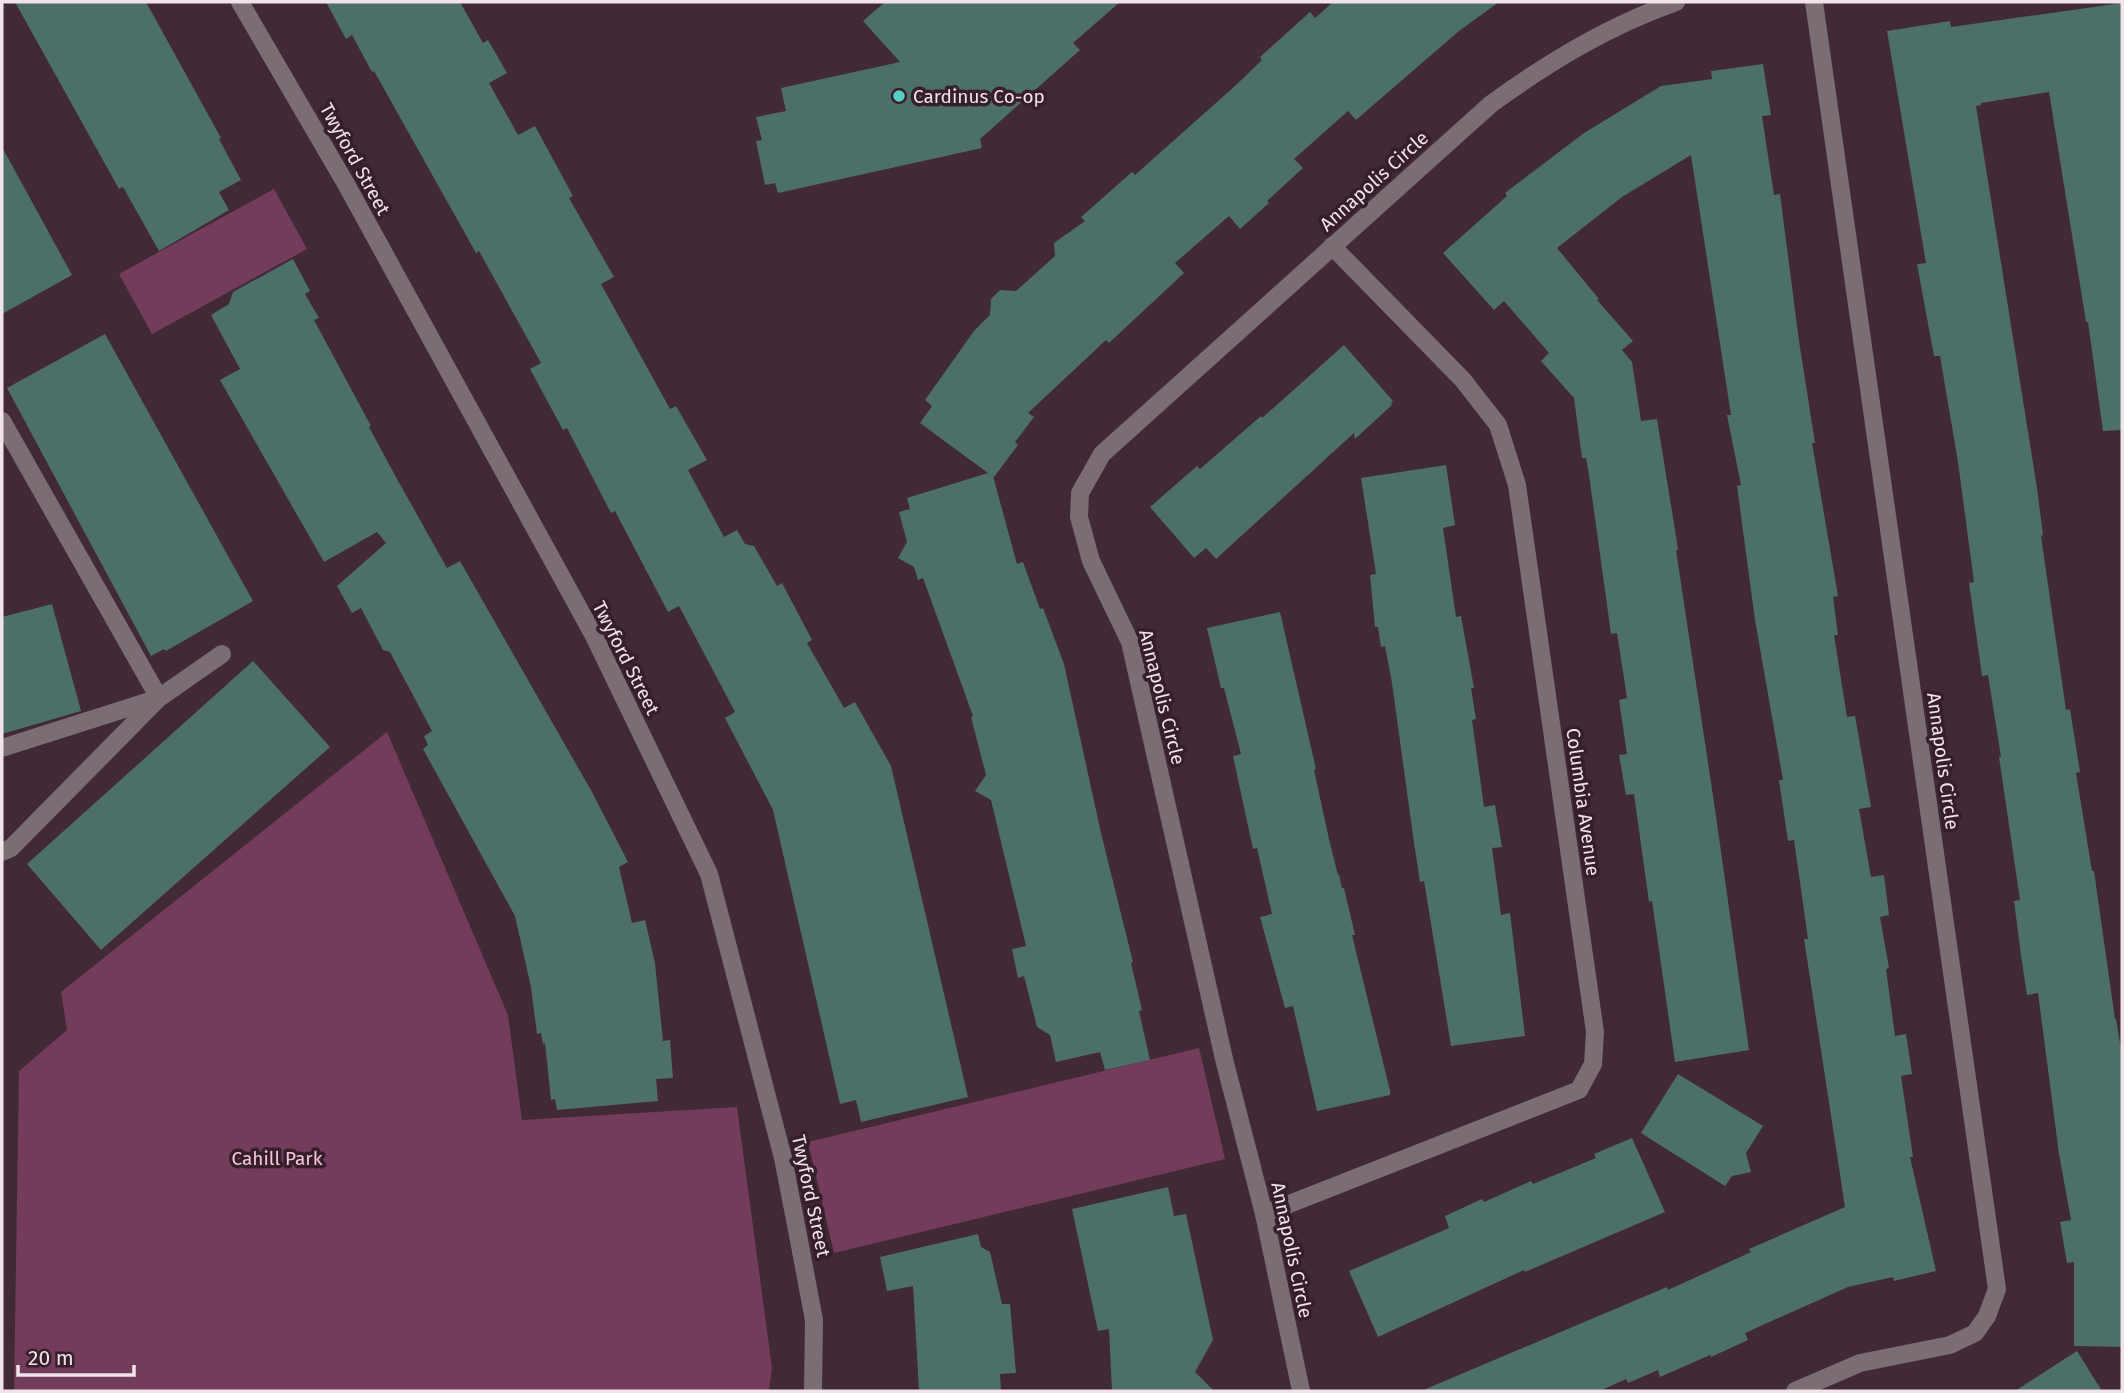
<svg xmlns="http://www.w3.org/2000/svg" width="2124" height="1393" viewBox="0 0 2124 1393" font-family="'Fira Sans',sans-serif">
  <rect width="100%" height="100%" fill="#412935"/>
  <g fill="#743c5b">
    <polygon points="274,189 307,249 152,334 119,274"/>
    <polygon points="387,732 508,1015 522,1120 737,1107 772,1368 769,1391 14,1391 19,1071 67,1030 61,992"/>
    <polygon points="1199,1048 1225,1159 834,1253 808,1142"/>
  </g>
  <g fill="#4c6f6a">
    <polygon points="15,2 146,2 221,138 219,139 241,180 219,192 229,210 159,251 123,187 119,189"/>
    <polygon points="326,2 460,2 483,43 488,40 507,73 489,83 518,135 535,126 573,196 569,198 614,277 601,284 670,409 676,406 707,460 688,470 724,537 737,530 745,544 754,546 777,586 782,583 812,640 807,643 844,708 855,702 891,766 968,1097 861,1122 856,1100 840,1104 773,810 725,718 735,712 679,606 668,612 615,511 611,513 567,428 563,430 530,369 541,363 479,251 476,253 374,71 372,72 352,35 346,39"/>
    <polygon points="885,2 1120,2 1073,43 1080,50 980,139 982,148 778,193 775,183 765,185 756,141 762,140 756,117 786,111 781,88 900,62 863,21"/>
    <polygon points="1333,2 1499,2 1459,31 1356,120 1348,111 1294,159 1303,168 1267,201 1269,203 1240,229 1229,216 1175,263 1184,273 1109,343 1106,340 1028,413 1034,417 1015,442 1018,445 994,477 993,476 1017,564 1023,562 1040,609 1043,608 1064,664 1101,833 1133,962 1131,963 1142,1010 1139,1011 1150,1060 1105,1070 1100,1052 1056,1062 1050,1035 1037,1027 1024,976 1018,978 1012,949 1026,946 991,800 975,791 986,775 971,717 973,716 923,578 918,580 914,567 898,558 907,542 899,512 910,509 907,498 988,473 920,423 932,406 925,400 974,331 990,315 991,299 1000,290 1016,291 1055,256 1054,243 1085,221 1081,217 1132,172 1135,175 1235,86 1262,60 1260,57 1310,12 1315,18"/>
    <polygon points="2122,3 2122,430 2103,431 2088,322 2086,322 2049,92 1981,103 1981,105 1976,106 2037,488 2043,535 2041,536 2066,710 2070,709 2080,772 2076,773 2092,871 2094,871 2115,1019 2116,1019 2122,1055 2122,1347 2074,1346 2074,1262 2067,1263 2060,1222 2071,1220 2059,1154 2038,993 2027,995 2021,955 2014,901 2020,900 1999,757 2001,757 1988,675 1982,676 1969,583 1974,582 1958,462 1940,356 1934,356 1917,264 1926,263 1887,31 1950,21 1951,27"/>
    <polygon points="1763,64 1771,115 1762,116 1774,195 1780,194 1799,341 1815,443 1812,443 1838,596 1833,597 1838,635 1834,635 1847,717 1855,716 1871,807 1859,809 1871,877 1884,875 1889,915 1880,917 1889,968 1886,969 1895,1036 1906,1034 1912,1074 1901,1076 1913,1157 1910,1157 1936,1271 1894,1281 1893,1277 1848,1287 1745,1333 1748,1340 1711,1357 1710,1355 1660,1377 1658,1370 1628,1383 1626,1379 1600,1391 1421,1391 1667,1287 1668,1290 1751,1252 1749,1249 1845,1207 1804,939 1808,939 1794,840 1788,841 1779,780 1783,780 1755,620 1737,486 1741,485 1727,415 1731,415 1691,155 1622,197 1557,248 1599,299 1597,300 1633,341 1622,350 1632,362 1641,421 1657,419 1676,536 1678,550 1676,550 1715,809 1749,1050 1675,1062 1652,901 1649,902 1634,794 1626,795 1619,755 1627,754 1619,700 1627,698 1617,633 1611,634 1589,475 1586,458 1582,458 1574,398 1541,361 1549,353 1504,301 1494,310 1443,253 1507,196 1505,193 1584,133 1661,86 1712,79 1711,71"/>
    <polygon points="2,147 72,275 2,314"/>
    <polygon points="293,259 310,291 305,294 319,318 314,320 371,426 369,427 397,479 447,568 460,561 592,792 628,862 619,867 632,923 645,920 655,963 663,1041 670,1040 673,1078 656,1079 658,1101 557,1110 555,1099 551,1100 545,1043 543,1044 541,1033 537,1034 531,987 515,916 423,749 428,745 424,736 432,731 390,652 383,650 361,608 352,613 337,586 386,543 377,532 324,562 220,380 240,369 211,315 229,304 233,292"/>
    <polygon points="105,334 253,601 166,651 164,649 151,656 7,388"/>
    <polygon points="1344,345 1393,401 1391,403 1392,405 1355,439 1354,433 1216,559 1206,548 1194,558 1150,507 1197,466 1200,469 1261,416 1262,418"/>
    <polygon points="1446,465 1455,525 1443,528 1456,617 1461,616 1474,688 1471,688 1476,719 1472,720 1484,807 1495,805 1502,847 1492,848 1501,915 1510,913 1525,1036 1451,1046 1424,881 1420,882 1414,843 1392,683 1385,646 1381,647 1378,627 1375,627 1370,575 1376,574 1361,478"/>
    <polygon points="52,604 81,711 2,734 2,617"/>
    <polygon points="1280,612 1316,769 1314,770 1329,839 1338,875 1339,875 1342,888 1344,888 1355,935 1352,935 1390,1091 1390,1095 1317,1111 1293,1006 1285,1008 1260,917 1272,914 1257,848 1253,849 1233,756 1241,754 1224,688 1221,688 1207,628"/>
    <polygon points="253,661 330,747 101,950 27,864"/>
    <polygon points="1678,1074 1763,1126 1746,1153 1751,1172 1732,1176 1725,1186 1641,1133"/>
    <polygon points="1632,1138 1665,1212 1525,1272 1524,1270 1378,1337 1349,1271 1449,1228 1445,1216 1482,1199 1484,1202 1531,1181 1533,1184 1596,1158 1594,1154"/>
    <polygon points="1168,1187 1174,1216 1186,1214 1213,1340 1195,1372 1214,1391 1112,1391 1109,1329 1098,1331 1072,1209"/>
    <polygon points="978,1234 981,1247 990,1252 1002,1304 1010,1304 1016,1373 1000,1374 1001,1391 919,1391 913,1286 887,1291 880,1257"/>
    <polygon points="2077,1351 2102,1391 2015,1391"/>
  </g>
  <g fill="none" stroke-linecap="round" stroke-linejoin="round">
    <g stroke="#7a6d74" stroke-width="18">
      <polyline points="240,2 346,184 594,636 709,874 783,1158 797,1230 814,1320 813,1391"/>
      <polyline points="2,421 159,698 2,748"/>
      <polyline points="2,852 11,848 159,698 222,654"/>
      <polyline points="1264,1214 1579,1090 1593,1064 1595,1032 1517,485 1498,425 1463,380 1332,246"/>
      <path d="M1301 1391 1264 1214 1224 1059 1130 642 1091 561 1079 517 1080 493 1102 454 1491 104C1549 62 1608 26 1676 2"/>
      <polyline points="1795,1391 1860,1363 1950,1345 1975,1333 1987,1316 1997,1289 1814,2"/>
    </g>
  </g>
  <circle fill="#57cec2" stroke="#361f2b" stroke-width="2.5" cx="899" cy="96" r="7"/>
  <g text-anchor="middle" dominant-baseline="central" stroke-width="7" stroke-linejoin="round" paint-order="stroke">
    <g font-size="19" fill="#f2e2e9" stroke="#361f2b" text-anchor="start">
      <text x="913" y="96">Cardinus Co-op</text>
    </g>
    <g font-size="19" fill="#f2e2e9" stroke="#361f2b">
      <text transform="translate(355 159) rotate(61)">Twyford Street</text>
      <text transform="translate(1374 181) rotate(-42)">Annapolis Circle</text>
      <text transform="translate(626 658) rotate(63)">Twyford Street</text>
      <text transform="translate(1162 697) rotate(76)">Annapolis Circle</text>
      <text transform="translate(1943 761) rotate(82)">Annapolis Circle</text>
      <text transform="translate(1583 802) rotate(82)">Columbia Avenue</text>
      <text transform="translate(811 1196) rotate(78)">Twyford Street</text>
      <text transform="translate(1292 1250) rotate(78)">Annapolis Circle</text>
    </g>
    <g font-size="19" fill="#f7c6de" stroke="#361f2b">
      <text x="277" y="1158">Cahill Park</text>
    </g>
  </g>
  <rect width="2124" height="1393" fill="none" stroke="#f2e2e9" stroke-width="7"/>
  <path d="M18 1365v10h116v-10" fill="none" stroke="#f2e2e9" stroke-width="3.5"/>
  <text x="28" y="1365" font-size="21" fill="#f2e2e9" stroke="#361f2b" stroke-width="5" paint-order="stroke">20 m</text>
</svg>
